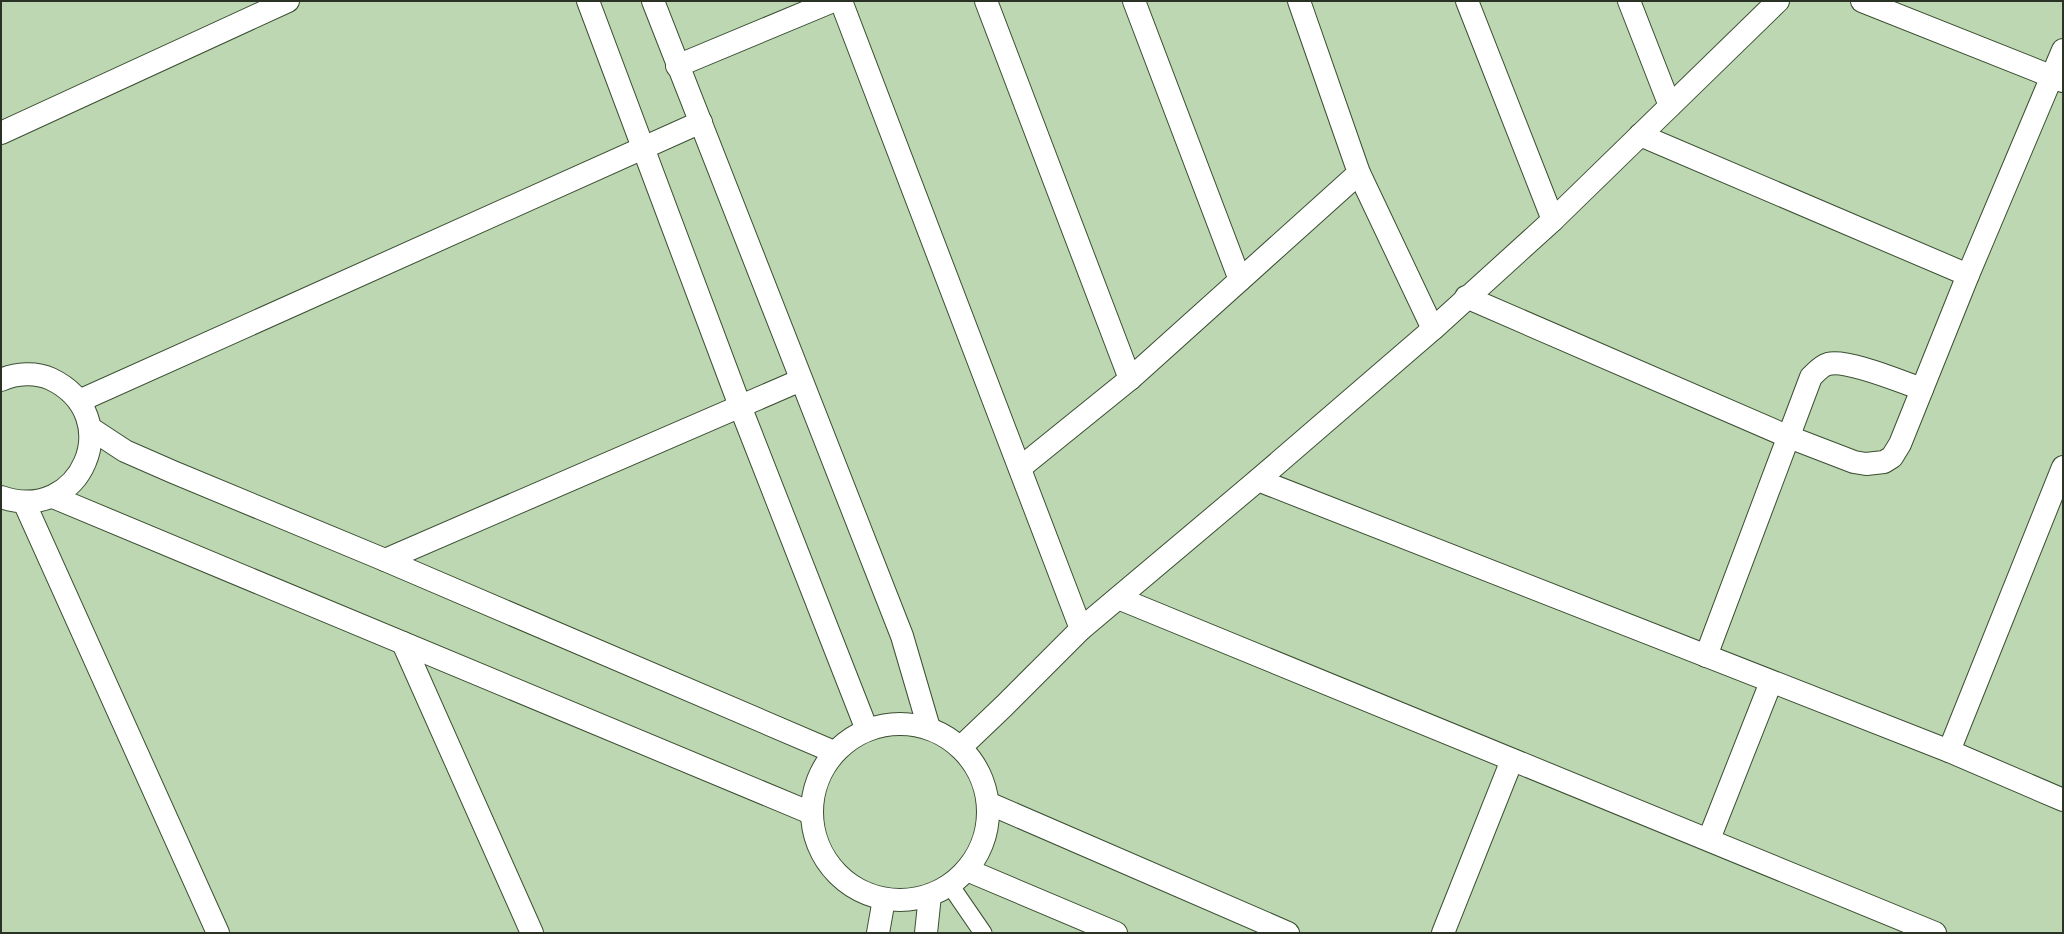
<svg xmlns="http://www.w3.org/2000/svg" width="2064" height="934" viewBox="0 0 2064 934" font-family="'Golos Text',sans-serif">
  <rect width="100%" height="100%" fill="#bdd7b3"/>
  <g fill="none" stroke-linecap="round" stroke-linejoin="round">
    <g stroke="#3a4f31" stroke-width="19">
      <polyline id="service" points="950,885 983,933"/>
    </g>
    <g stroke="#3a4f31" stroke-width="24">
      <g id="minor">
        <polyline points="588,1 740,406 867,730"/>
        <polyline points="653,1 902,636 929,728"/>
        <polyline points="841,1 1081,629"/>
        <polyline points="986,1 1130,379"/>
        <polyline points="1134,1 1240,280"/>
        <polyline points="1299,1 1359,173 1433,329"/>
        <polyline points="1467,1 1553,220"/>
        <polyline points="1629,1 1670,106"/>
        <polyline points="1862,1 2063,81"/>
        <polyline points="677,66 833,1"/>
        <polyline points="1,133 288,1"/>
        <polyline points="1640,135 1968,275"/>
        <polyline points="1466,297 1789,437 1854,462 1866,464 1884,462 1892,457 1900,444 1968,275 2063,50"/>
        <path d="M1 380C16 373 36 372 51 379 128 416 81 525 1 497"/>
        <polyline points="79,401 701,122"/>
        <polyline points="90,428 125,451 173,472 385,560 834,752"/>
        <polyline points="1020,468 1130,379 1359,173"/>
        <polyline points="1258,480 1949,751 2063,800"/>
        <polyline points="53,497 811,813"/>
        <polyline points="24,502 218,933"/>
        <polyline points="385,560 801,380"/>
        <polyline points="1118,598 1935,933"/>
        <polyline points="403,643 532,933"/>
        <path d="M1706 656 1811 377C1816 372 1821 366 1828 364 1848 359 1901 382 1922 389"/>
        <circle cx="900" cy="812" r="88"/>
        <polyline points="961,747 1004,706 1081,629 1258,480 1433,329 1553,220 1778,1"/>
        <polyline points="1949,751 2063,467"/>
        <polyline points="988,803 1288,933"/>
        <polyline points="1709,839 1771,682"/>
        <polyline points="967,870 1116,933"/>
        <polyline points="878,933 884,899"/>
        <polyline points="926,933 930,895"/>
        <polyline points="1443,933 1512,760"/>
      </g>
    </g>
    <use href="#service" stroke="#fff" stroke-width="17"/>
    <use href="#minor" stroke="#fff" stroke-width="22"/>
  </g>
  <rect width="2064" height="934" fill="none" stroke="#293225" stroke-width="4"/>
</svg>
